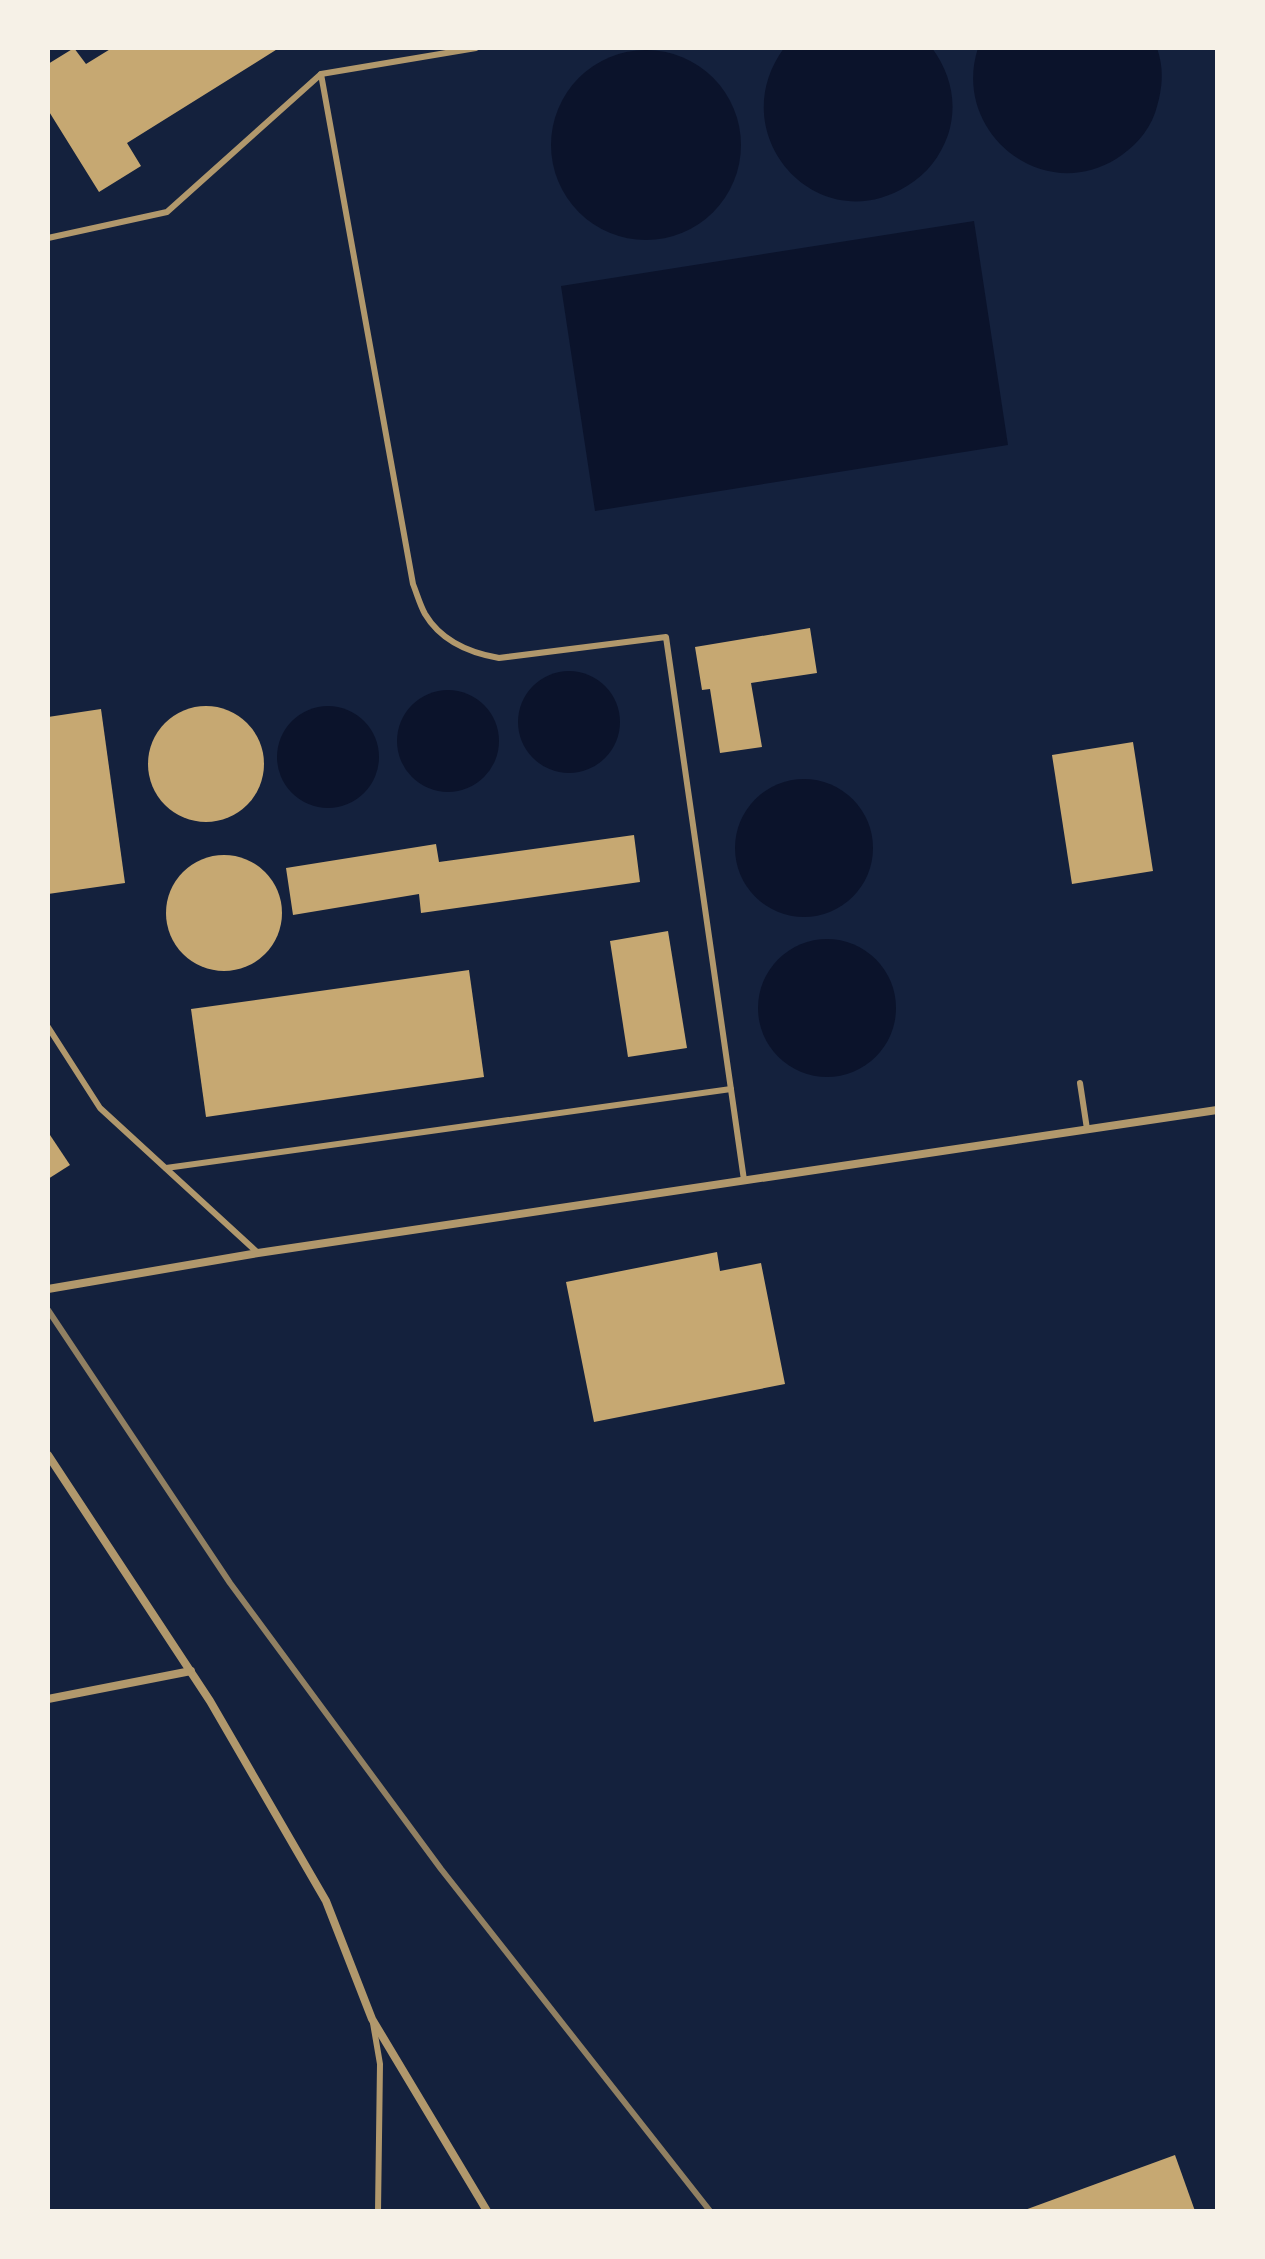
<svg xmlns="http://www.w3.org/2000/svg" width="1265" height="2259" viewBox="0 0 1265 2259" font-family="Poppins,sans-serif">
  <rect width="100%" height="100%" fill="#14213d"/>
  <g fill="#0b132b">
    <path d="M784 48H932C951 74 958 104 948 135 940 157 927 174 907 186 817 242 721 134 784 48Z"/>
    <path d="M978 48H1157C1165 71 1162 91 1155 113 1148 133 1133 148 1116 159 1041 205 951 131 978 48Z"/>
    <circle cx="646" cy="145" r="95"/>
    <polygon points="974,221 1008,445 595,511 561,286"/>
    <circle cx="569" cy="722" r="51"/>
    <circle cx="448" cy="741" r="51"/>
    <circle cx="328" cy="757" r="51"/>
    <circle cx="804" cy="848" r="69"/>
    <circle cx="827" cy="1008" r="69"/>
  </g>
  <g fill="#c6a872">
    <polygon points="74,48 86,64 112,48 279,48 127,143 141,166 99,192 48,110 48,64"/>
    <polygon points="810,628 817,673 751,683 762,747 720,753 710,689 702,690 695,647"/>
    <circle cx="206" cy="764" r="58"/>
    <polygon points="101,709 125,883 48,894 48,717"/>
    <polygon points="1133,742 1153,871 1072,884 1052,755"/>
    <polygon points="634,835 640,882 421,913 419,894 293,915 286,868 436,844 439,862"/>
    <circle cx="224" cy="913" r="58"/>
    <polygon points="668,931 687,1048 628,1057 610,941"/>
    <polygon points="469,970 484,1077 206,1117 191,1009"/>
    <polygon points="48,1132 70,1165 48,1179"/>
    <polygon points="717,1252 720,1271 761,1263 785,1384 594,1422 566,1282"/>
    <polygon points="1175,2155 1195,2211 1022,2211"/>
  </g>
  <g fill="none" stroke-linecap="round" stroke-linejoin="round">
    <g stroke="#b1986c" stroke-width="6">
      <path d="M321 74 413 584C417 594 420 605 425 614 441 641 470 653 499 658L666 637 744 1180"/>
      <polyline points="48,238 167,212 321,74 476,48"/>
      <polyline points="48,1027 100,1108 258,1253"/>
      <polyline points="1080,1083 1087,1129"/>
      <polyline points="166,1168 731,1089"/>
      <polyline points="373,2023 380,2064 378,2211"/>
    </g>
    <g stroke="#b1986c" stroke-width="8">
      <polyline points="48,1289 258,1253 1217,1110"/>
      <polyline points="48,1455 210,1701 326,1901 372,2019 487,2211"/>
      <polyline points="48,1699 191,1671"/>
    </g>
    <polyline stroke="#918062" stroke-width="6" points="48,1310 230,1583 441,1869 710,2211"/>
  </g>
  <rect width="1265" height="2259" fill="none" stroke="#f6f1e7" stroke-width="100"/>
</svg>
